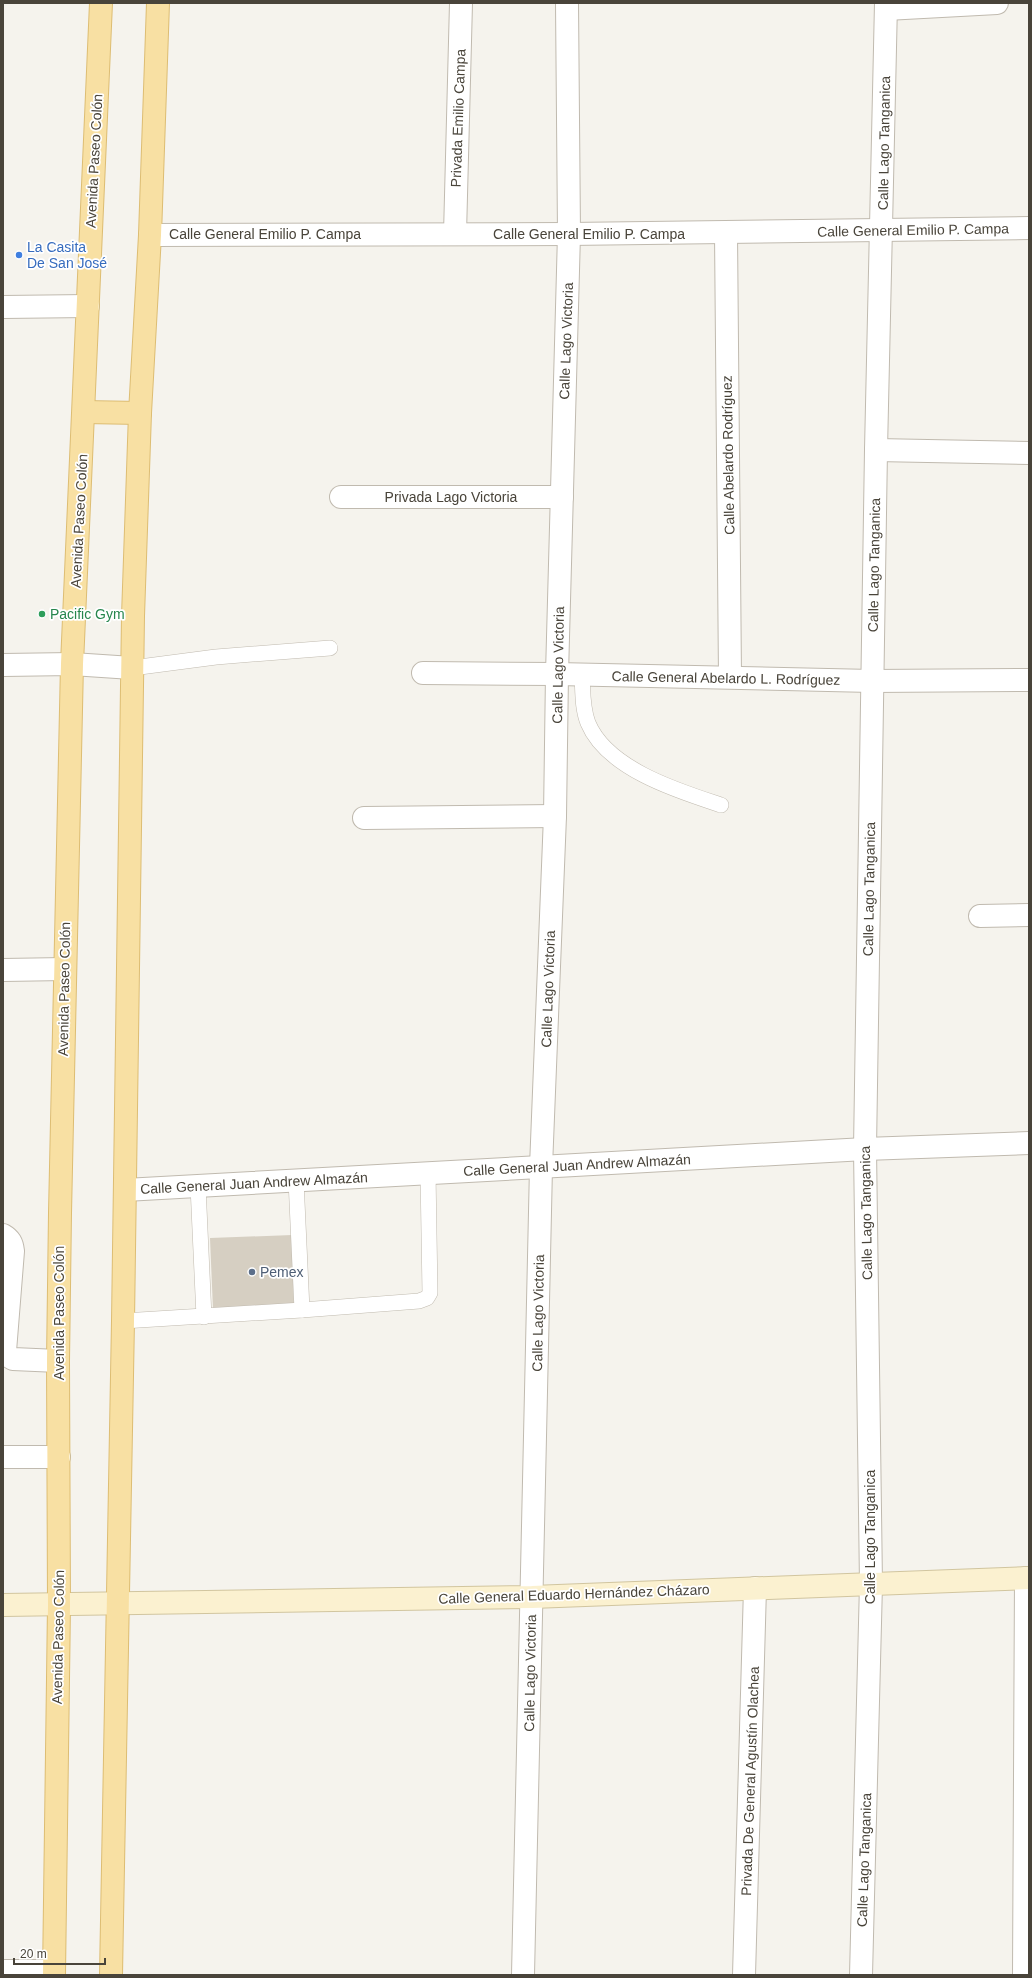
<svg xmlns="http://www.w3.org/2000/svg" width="1032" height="1978" viewBox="0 0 1032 1978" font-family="Arial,sans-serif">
  <rect width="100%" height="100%" fill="#f5f3ed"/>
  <polygon fill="#d6cfc2" points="292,1235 294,1306 213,1309 210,1238"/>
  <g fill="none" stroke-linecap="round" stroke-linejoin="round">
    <g stroke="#c0baaf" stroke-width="16">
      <g id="service">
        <polyline points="132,668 216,657 330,648"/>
        <path d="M582 675C583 691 582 708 588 723 607 769 678 791 721 805"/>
        <polyline points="296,1180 302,1310 419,1301 427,1298 430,1293 428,1173"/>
        <polyline points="198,1186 204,1317"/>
        <polyline points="123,1321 302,1310"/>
      </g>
    </g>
    <g stroke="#c0baaf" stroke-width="24">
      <g id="minor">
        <polyline points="886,9 997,3"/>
        <polyline points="726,233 730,677"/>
        <polyline points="455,234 461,3"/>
        <polyline points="150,235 569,234 1029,228"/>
        <polyline points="3,307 88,306"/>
        <polyline points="876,450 1029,453"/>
        <polyline points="341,497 562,497"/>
        <polyline points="3,665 72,664 132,668"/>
        <polyline points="423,673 557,674 872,681 1029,680"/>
        <polyline points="364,818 555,816"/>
        <polyline points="980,916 1029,915"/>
        <polyline points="3,970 65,969"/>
        <polyline points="125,1190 865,1149 1029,1143"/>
        <path d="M3 1235C10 1239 12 1243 13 1251L5 1351 8 1356 13 1359 58 1361"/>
        <polyline points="3,1457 59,1457"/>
        <polyline points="3,1971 54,1971"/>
        <polyline points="523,1975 541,1167 555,816 557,674 569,234 567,3"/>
        <polyline points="744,1975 755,1588"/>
        <polyline points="861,1975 871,1584 865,1149 876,450 886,3"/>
        <polyline points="1024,1975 1026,1578"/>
      </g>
    </g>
    <g stroke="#d1c59f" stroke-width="24">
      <polyline id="secondary" points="3,1605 532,1597 1029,1578"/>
    </g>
    <g stroke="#ddbd73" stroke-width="24">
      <g id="primary">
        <polyline points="84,412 140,413"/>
        <polyline points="54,1975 59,1605 58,1361 60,1213 72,664 101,3"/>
        <polyline points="111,1975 123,1321 133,616 140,413 150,235 158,3"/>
      </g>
    </g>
    <use href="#service" stroke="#fff" stroke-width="15"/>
    <use href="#minor" stroke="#fff" stroke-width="22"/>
    <use href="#secondary" stroke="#fbf1d0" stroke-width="22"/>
    <use href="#primary" stroke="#f8e0a3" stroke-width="22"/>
  </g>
  <circle fill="#3f7fe0" stroke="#fff" stroke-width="1.5" cx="19" cy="255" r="4"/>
  <circle fill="#2e9e5b" stroke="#fff" stroke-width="1.5" cx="42" cy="614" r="4"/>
  <circle fill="#5c6f8a" stroke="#fff" stroke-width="1.5" cx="252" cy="1272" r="4"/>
  <g text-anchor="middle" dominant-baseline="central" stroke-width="3.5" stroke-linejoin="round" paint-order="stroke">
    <g font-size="14" fill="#49443a" stroke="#fff">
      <text transform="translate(458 118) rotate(-88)">Privada Emilio Campa</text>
      <text transform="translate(884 143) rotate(-89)">Calle Lago Tanganica</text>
      <text transform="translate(94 161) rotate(-87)">Avenida Paseo Colón</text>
      <text transform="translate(913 230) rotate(-1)">Calle General Emilio P. Campa</text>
      <text x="265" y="234">Calle General Emilio P. Campa</text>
      <text x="589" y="234">Calle General Emilio P. Campa</text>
      <text transform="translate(566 341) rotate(-88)">Calle Lago Victoria</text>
      <text transform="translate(728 455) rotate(-91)">Calle Abelardo Rodríguez</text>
      <text x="451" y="497">Privada Lago Victoria</text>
      <text transform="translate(79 521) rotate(-87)">Avenida Paseo Colón</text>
      <text transform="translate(874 565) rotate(-89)">Calle Lago Tanganica</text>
      <text transform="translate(558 665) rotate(-89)">Calle Lago Victoria</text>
      <text transform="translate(726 678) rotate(1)">Calle General Abelardo L. Rodríguez</text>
      <text transform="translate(869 889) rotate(-89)">Calle Lago Tanganica</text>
      <text transform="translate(64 989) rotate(-89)">Avenida Paseo Colón</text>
      <text transform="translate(548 989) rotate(-88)">Calle Lago Victoria</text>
      <text transform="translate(577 1165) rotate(-3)">Calle General Juan Andrew Almazán</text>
      <text transform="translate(254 1183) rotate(-3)">Calle General Juan Andrew Almazán</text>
      <text transform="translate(866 1213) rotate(-91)">Calle Lago Tanganica</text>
      <text transform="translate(59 1313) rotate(-90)">Avenida Paseo Colón</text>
      <text transform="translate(538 1313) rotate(-89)">Calle Lago Victoria</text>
      <text transform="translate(870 1537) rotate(-90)">Calle Lago Tanganica</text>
      <text transform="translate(574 1594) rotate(-2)">Calle General Eduardo Hernández Cházaro</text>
      <text transform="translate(58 1637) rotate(-89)">Avenida Paseo Colón</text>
      <text transform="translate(530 1673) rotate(-89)">Calle Lago Victoria</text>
      <text transform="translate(750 1781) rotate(-88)">Privada De General Agustín Olachea</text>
      <text transform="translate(864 1860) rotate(-88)">Calle Lago Tanganica</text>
    </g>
    <g font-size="14" fill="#366cbe" stroke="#fff" text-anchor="start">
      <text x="27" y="247">La Casita<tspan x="27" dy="16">De San José</tspan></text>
    </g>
    <g font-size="14" fill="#27864d" stroke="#fff" text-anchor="start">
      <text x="50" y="614">Pacific Gym</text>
    </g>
    <g font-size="14" fill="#4e5e75" stroke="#fff" text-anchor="start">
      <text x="260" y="1272">Pemex</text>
    </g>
  </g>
  <rect width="1032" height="1978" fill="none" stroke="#49443a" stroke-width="8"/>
  <path d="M14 1958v6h91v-6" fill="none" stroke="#49443a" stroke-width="2"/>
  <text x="20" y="1958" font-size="12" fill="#49443a" stroke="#ffffff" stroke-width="3" paint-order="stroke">20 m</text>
</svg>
